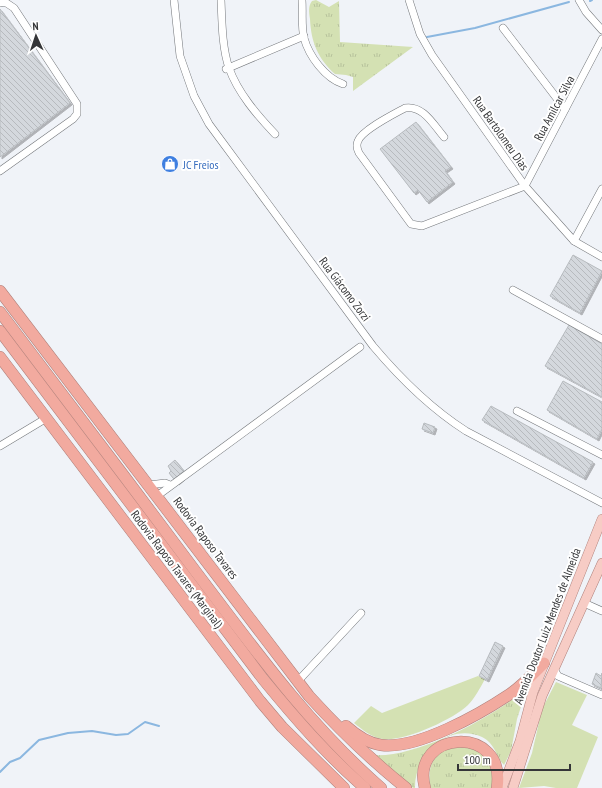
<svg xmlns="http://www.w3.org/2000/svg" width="602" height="788" viewBox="0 0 602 788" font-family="'PT Sans Narrow',sans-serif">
  <defs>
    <pattern id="park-tufts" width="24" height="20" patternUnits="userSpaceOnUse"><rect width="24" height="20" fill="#d4e1b3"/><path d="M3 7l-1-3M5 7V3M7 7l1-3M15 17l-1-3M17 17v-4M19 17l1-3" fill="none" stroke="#b7c29b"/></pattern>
    <pattern id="building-back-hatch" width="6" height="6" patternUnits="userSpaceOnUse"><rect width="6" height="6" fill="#d4d8dd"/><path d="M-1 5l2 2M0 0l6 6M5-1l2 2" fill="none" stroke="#b7babe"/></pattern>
    <filter id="shadow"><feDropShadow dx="2" dy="2" stdDeviation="0" flood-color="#0004"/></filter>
  </defs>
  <rect width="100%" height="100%" fill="#f0f3f8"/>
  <g fill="#d4e1b3">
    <path d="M478 676 485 679C480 688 475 698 468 705 454 719 404 742 383 739 372 738 363 730 354 723L371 706 382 713Z"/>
    <polygon points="556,682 587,695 572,725 598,737 577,788 556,788 544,786 519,788 532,753 542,709"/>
  </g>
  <g fill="url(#park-tufts)">
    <path d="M316 0 329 7 339 1 340 42 413 47 353 91V77L346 75 335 74C318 59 311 42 310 19 309 12 308 6 312 1Z"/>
    <path d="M527 688 517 719 511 751 504 765C496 757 495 743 482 737 448 722 414 755 415 788H413L374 755C417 758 495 716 527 688Z"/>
    <path d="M452 746C458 747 466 746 472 748 487 752 496 774 491 788H430C428 765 431 757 452 746Z"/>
  </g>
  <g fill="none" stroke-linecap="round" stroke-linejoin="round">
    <g stroke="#8bb7e0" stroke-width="2">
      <polyline points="590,1 592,0"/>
      <polyline points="427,37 475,28 569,2"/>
      <polyline points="0,772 10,762 20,758 39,740 68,733 92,731 116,735 128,734 145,722 159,726"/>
    </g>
  </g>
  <g fill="url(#building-back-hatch)" stroke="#b7bbbf" filter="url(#shadow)">
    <polygon points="0,9 70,103 0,157"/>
    <polygon points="416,122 451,167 445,171 453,182 427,202 418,190 414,193 380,149"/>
    <polygon points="573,255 602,271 580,313 550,296"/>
    <polygon points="569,325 602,344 602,397 545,366"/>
    <polygon points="563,381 602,402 602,429 597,439 547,410"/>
    <polygon points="491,406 593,462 584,478 482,420"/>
    <polygon points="424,423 435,427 433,433 422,429"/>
    <polygon points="175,460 184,471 180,474 183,478 177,483 169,473 171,471 168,466"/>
    <polygon points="495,642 503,646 487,680 479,676"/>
    <polygon points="596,673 601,676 602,673 601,688 592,684"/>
  </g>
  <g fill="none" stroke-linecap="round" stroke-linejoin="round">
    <g stroke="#74777b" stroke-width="8">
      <g id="minor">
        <path d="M174 0 180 56 194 96 209 124 373 346C400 378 430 408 466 431L602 503"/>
        <path d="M221 0C222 22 222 47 229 68 238 93 257 115 275 134"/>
        <path d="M302 0C303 12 301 26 304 38 309 56 325 78 343 84"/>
        <polyline points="409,0 420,34 432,55 525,186 574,241 602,257"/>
        <polyline points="579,0 586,12 602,30"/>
        <polyline points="0,3 5,2 14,8 77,104 77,114 73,119 0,171"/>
        <polyline points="503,28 565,109"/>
        <polyline points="226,69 304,36"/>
        <path d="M444 137C433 124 423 105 405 108 394 114 362 130 358 141 356 145 357 149 359 153L411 224 422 226 525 186 602 39"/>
        <polyline points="574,241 602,189"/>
        <polyline points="513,290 602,339"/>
        <polyline points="517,411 602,455"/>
        <polyline points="0,446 45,419"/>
        <polyline points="149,485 165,483 170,485"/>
        <polyline points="157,496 360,347"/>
        <polyline points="584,603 602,611"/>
        <polyline points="554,669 558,676 602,695"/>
        <polyline points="298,681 361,613"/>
      </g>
    </g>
    <g stroke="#b0817b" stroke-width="10">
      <g id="major">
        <polyline points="502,788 520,741 533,692 602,519"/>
        <polyline points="513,788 542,696 602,563"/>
      </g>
    </g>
    <g stroke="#b0817b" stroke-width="12">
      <g id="highway">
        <path d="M0 291 309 696C339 729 371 760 406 788"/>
        <path d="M0 312C66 399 131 485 196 572 255 650 307 723 381 788"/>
        <path d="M0 331 263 679C295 718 327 755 365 788"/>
        <polyline points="0,357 260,701 282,727 344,788"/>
        <path d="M346 726C356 735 367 743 381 745 417 750 480 714 510 694 523 685 533 674 544 663"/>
        <path d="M425 788C409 730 507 723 497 788"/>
      </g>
    </g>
    <use href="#minor" stroke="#fff" stroke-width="7"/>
    <use href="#major" stroke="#f7ccc5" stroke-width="9"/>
    <use href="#highway" stroke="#f2aa9f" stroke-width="11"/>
  </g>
  <defs>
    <g id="shop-disc" transform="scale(0.9)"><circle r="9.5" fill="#3f7fe0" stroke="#fff"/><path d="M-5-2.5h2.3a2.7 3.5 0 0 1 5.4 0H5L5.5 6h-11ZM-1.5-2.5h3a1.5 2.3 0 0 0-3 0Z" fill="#fff"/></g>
  </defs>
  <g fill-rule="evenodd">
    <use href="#shop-disc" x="170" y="164"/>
  </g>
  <g text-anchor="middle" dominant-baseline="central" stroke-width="4" stroke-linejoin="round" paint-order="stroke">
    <g font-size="12" fill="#353638" stroke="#fff">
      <text transform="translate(554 108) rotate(-62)">Rua Amilcar Silva</text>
      <text transform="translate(501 133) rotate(55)">Rua Bartolomeu Dias</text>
      <text transform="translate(345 289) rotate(53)">Rua Giácomo Zorzi</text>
      <text transform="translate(206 538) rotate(53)">Rodovia Raposo Tavares</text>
      <text transform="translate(177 569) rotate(53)">Rodovia Raposo Tavares (Marginal)</text>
      <text transform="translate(547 626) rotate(-69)">Avenida Doutor Luiz Mendes de Almeida</text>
    </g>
    <g font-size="12" fill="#366cbe" stroke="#fff" text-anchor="start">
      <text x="183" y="164">JC Freios</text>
    </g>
  </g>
  <g transform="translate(36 36) rotate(357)" stroke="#ffffff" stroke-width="3" paint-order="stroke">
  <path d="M0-3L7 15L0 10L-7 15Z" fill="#353638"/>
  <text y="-6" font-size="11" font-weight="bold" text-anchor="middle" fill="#353638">N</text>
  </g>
  <path d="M458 764v6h112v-6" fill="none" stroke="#353638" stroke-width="2"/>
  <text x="464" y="764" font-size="12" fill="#353638" stroke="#ffffff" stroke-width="3" paint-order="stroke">100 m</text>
</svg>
